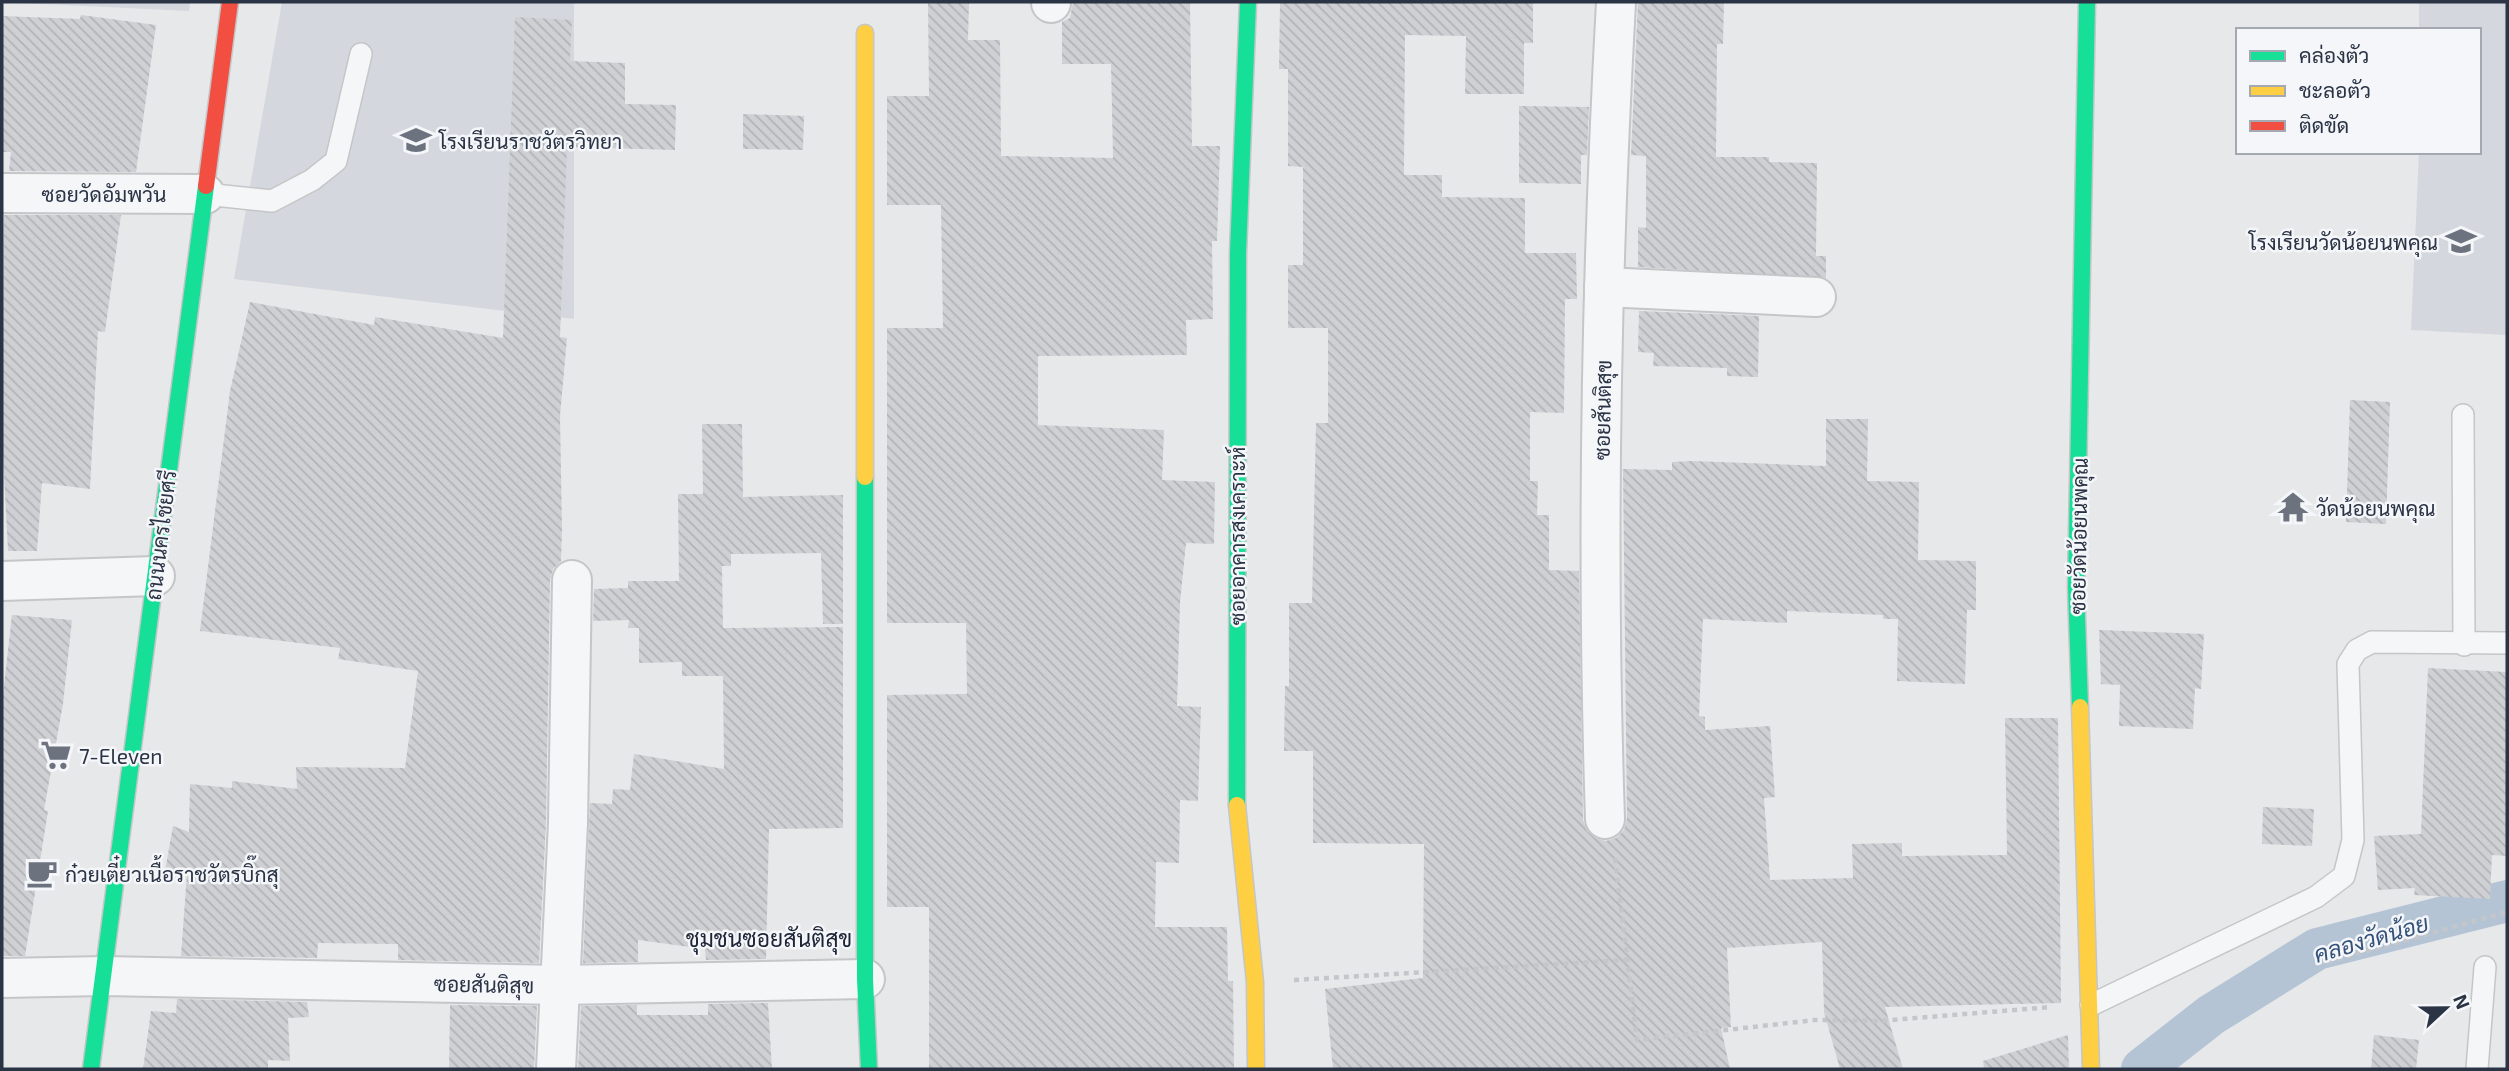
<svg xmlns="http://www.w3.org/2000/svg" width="2509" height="1071" viewBox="0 0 2509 1071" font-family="'Exo 2',Sarabun,sans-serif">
  <defs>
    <pattern id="building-back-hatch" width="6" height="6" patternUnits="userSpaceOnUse" patternTransform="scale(1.75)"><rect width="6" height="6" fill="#ced0d3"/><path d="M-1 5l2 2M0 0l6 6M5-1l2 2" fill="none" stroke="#b1b3b6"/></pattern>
  </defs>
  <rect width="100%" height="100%" fill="#e6e8ea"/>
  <g fill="#d4d7dd">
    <polygon points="2,2 190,2 189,11"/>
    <polygon points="282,2 574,2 574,319 234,279"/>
    <polygon points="2419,2 2507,2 2507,335 2411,330 2419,152 2479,152 2479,30 2419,30"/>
  </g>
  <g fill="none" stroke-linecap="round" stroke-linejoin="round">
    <polyline stroke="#b4c4d5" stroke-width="42" points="2142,1069 2211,1015 2317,949 2507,901"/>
  </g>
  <g fill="url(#building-back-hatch)">
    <polygon points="928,2 969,2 968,40 1000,40 1001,156 1113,158 1111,64 1062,64 1062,22 1070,18 1073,2 1190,2 1192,146 1220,146 1217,241 1212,241 1213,319 1186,320 1187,355 1038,356 1038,425 1164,430 1162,480 1215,482 1214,544 1186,543 1180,603 1177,706 1201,707 1198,801 1180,800 1179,863 1156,862 1155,927 1227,927 1228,981 1233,981 1234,1069 929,1069 929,907 887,907 887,695 967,694 966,623 887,623 887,328 943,328 941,205 887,205 887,96 929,96"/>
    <polygon points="1280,2 1533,2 1533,43 1524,43 1524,94 1465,94 1466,36 1405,35 1404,175 1442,175 1442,197 1525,198 1525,253 1576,253 1577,299 1565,299 1564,413 1530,412 1530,481 1538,481 1537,515 1549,515 1549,570 1579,571 1583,820 1587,831 1595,838 1606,841 1616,838 1624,830 1627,818 1623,469 1672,470 1672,462 1692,461 1826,466 1826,419 1868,419 1867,481 1919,482 1918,560 1976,561 1976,610 1967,610 1965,684 1897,681 1898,619 1883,619 1883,615 1787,611 1787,623 1703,619 1699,716 1705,717 1705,730 1770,726 1775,797 1764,798 1770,880 1853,878 1852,844 1902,843 1902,856 2007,855 2005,718 2058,718 2061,1003 1885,1007 1903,1069 1840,1069 1824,1012 1822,942 1727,948 1731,1027 1721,1028 1730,1069 1333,1069 1325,989 1423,978 1424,844 1313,843 1313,751 1284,751 1285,686 1289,686 1289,603 1312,603 1316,423 1328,423 1328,328 1288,328 1288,265 1303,265 1303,167 1288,166 1288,69 1279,69"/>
    <polygon points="1638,2 1724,2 1723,44 1717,44 1716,157 1769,157 1769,162 1817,163 1816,256 1826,256 1826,278 1638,267 1638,227 1646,228 1646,156 1631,155"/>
    <polygon points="81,15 156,25 136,172 9,171 11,152 2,152 2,16 80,19"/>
    <polygon points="515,17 572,20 570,61 625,63 625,104 676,105 675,150 567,147 560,337 567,338 560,416 562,529 561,561 553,569 550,580 546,822 539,963 398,960 398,944 318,943 317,958 181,956 187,873 165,871 173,826 189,832 190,784 232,788 232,781 297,789 296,767 405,768 418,671 338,659 340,648 200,631 230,391 250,302 374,325 375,317 503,338"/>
    <polygon points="1519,106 1589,107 1587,155 1581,155 1581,184 1519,183"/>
    <polygon points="743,114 804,116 803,150 743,149"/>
    <polygon points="4,215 121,215 105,332 98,331 90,489 42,483 37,551 8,551 2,435"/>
    <polygon points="1639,311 1759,316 1758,377 1727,376 1727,368 1653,366 1654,353 1638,352"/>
    <polygon points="2350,400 2390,402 2386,524 2346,522"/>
    <polygon points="702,424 742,424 743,497 843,495 843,624 823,624 821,553 731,554 731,566 722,566 723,628 843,627 843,828 769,829 766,959 706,960 705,949 638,940 638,962 583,963 590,803 612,804 613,789 630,790 634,754 724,769 723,676 682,676 682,662 639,663 639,628 628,628 629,620 593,621 594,589 628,588 628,581 679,581 678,494 703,494"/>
    <polygon points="12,615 72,620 63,704 44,810 48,811 25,956 2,956 2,703"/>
    <polygon points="2099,630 2204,634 2201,689 2195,688 2193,729 2119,726 2120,685 2101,684"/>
    <polygon points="2428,668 2507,672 2507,856 2492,855 2490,899 2414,895 2415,888 2378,890 2374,836 2421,834"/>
    <polygon points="2263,807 2314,809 2312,846 2262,844"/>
    <polygon points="177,999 307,1002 309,1017 288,1018 290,1061 268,1060 268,1069 143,1069 151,1011 176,1013"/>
    <polygon points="768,1003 772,1069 578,1069 581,1006 637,1005 637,1015 708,1015 708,1004"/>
    <polygon points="450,1005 537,1006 534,1069 449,1069"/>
    <polygon points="2068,1035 2069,1069 1984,1069 1983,1061"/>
    <polygon points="2374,1035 2419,1040 2416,1069 2371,1069"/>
  </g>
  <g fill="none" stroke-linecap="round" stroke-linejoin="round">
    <g stroke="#c4c6c8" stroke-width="24">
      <g id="lane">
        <polyline points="205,194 272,201 312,180 336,161 361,54"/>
        <polyline points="2463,415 2464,645"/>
        <polyline points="2091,1005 2316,897 2344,876 2353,840 2348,664 2357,650 2372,642 2507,643"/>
        <polyline points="2477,1069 2485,967"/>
      </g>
    </g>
    <g stroke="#c4c6c8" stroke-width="42">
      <g id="street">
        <polyline points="1051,2 1051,3"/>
        <polyline points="2,193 205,194"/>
        <polyline points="1604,287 1816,297"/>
        <polyline points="2,581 155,576"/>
        <path d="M1605 819C1596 547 1601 273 1616 2"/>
        <polyline points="2,978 104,976 561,985 865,979"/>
        <polyline points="556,1069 568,823 572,580"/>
      </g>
    </g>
    <g stroke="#c4c6c8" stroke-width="19">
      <g id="fast">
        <polyline points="865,477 865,979 869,1069"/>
        <polyline points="2080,707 2076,587 2087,2"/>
        <polyline points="1237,805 1238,253 1248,2"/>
        <polyline points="91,1069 206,186"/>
      </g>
    </g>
    <g stroke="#c4c6c8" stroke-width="19">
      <g id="slow">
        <polyline points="865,33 865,477"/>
        <polyline points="2080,707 2091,1069"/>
        <polyline points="1237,805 1255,982 1256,1069"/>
      </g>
    </g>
    <g stroke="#c4c6c8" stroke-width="19">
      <polyline id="jam" points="206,186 230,2"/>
    </g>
    <g stroke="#c5c6ca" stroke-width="4.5" stroke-dasharray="5 5" stroke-linecap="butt">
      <polyline points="1615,858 1637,1040 1815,1020 1879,1021 2051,1007"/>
      <polyline points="2327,962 2507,912"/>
      <polyline points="1294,980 1627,960"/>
    </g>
    <use href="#lane" stroke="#f5f6f7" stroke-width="21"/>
    <use href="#street" stroke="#f5f6f7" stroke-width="38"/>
    <use href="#fast" stroke="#16e098" stroke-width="16"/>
    <use href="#slow" stroke="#ffcf43" stroke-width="16"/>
    <use href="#jam" stroke="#f24e42" stroke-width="16"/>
  </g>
  <defs>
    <g id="school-bare" transform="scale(2.415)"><path d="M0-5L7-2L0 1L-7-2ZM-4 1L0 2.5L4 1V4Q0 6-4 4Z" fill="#6c737f" stroke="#f4f6f9" stroke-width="2.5" paint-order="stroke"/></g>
    <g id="temple-bare" transform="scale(2.415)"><path d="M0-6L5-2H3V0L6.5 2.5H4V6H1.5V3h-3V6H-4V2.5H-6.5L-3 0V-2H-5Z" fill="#6c737f" stroke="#f4f6f9" stroke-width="2.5" paint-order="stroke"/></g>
    <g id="supermarket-bare" transform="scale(2.415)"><path d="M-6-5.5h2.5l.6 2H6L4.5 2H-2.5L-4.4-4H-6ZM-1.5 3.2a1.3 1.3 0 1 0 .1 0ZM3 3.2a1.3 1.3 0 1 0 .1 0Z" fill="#6c737f" stroke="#f4f6f9" stroke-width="2.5" paint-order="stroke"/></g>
    <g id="cafe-bare" transform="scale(2.415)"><path d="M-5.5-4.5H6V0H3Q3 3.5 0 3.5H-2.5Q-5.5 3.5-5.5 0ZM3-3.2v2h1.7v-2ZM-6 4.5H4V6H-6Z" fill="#6c737f" stroke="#f4f6f9" stroke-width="2.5" paint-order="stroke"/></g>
  </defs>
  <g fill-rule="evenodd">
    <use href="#school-bare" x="416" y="140"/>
    <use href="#school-bare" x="2461" y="241"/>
    <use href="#temple-bare" x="2293" y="507"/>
    <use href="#supermarket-bare" x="56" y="755"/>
    <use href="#cafe-bare" x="42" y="873"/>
  </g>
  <g text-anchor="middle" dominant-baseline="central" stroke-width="5" stroke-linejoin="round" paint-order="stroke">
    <g font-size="21" fill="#2b3445" stroke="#f4f6f9" text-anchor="start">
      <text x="439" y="140">โรงเรียนราชวัตรวิทยา</text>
      <text x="2438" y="241" text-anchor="end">โรงเรียนวัดน้อยนพคุณ</text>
      <text x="2316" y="507">วัดน้อยนพคุณ</text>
      <text x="79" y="755">7-Eleven</text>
      <text x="65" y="873">ก๋วยเตี๋ยวเนื้อราชวัตรบิ๊กสุ</text>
    </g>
    <g font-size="21" fill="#2b3445" stroke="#f4f6f9">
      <text x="104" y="193">ซอยวัดอัมพวัน</text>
      <text transform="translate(1602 410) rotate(-89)">ซอยสันติสุข</text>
      <text transform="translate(160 535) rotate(-83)">ถนนนครไชยศรี</text>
      <text transform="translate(1236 536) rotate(-90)">ซอยอาคารสงเคราะห์</text>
      <text transform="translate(2078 536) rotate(-89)">ซอยวัดน้อยนพคุณ</text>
      <text transform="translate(484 984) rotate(1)">ซอยสันติสุข</text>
    </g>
    <g font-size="23" fill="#1d2536" stroke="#f4f6f9">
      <text x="769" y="938">ชุมชนซอยสันติสุข</text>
    </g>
    <g font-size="23" font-style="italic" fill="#34527a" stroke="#f4f6f9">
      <text transform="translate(2371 938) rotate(-16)">คลองวัดน้อย</text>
    </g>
  </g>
  <rect width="2509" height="1071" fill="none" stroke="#2b3445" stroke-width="7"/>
  <rect x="2236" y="28" width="245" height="126" fill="#f4f6f9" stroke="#a4a8b1" stroke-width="2"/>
  <rect x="2250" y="51" width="35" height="10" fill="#16e098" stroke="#a4a8b1" stroke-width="2"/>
  <text x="2299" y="63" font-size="21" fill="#2b3445">คล่องตัว</text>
  <rect x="2250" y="86" width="35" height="10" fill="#ffcf43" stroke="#a4a8b1" stroke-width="2"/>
  <text x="2299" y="98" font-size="21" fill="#2b3445">ชะลอตัว</text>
  <rect x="2250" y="121" width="35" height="10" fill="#f24e42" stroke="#a4a8b1" stroke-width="2"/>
  <text x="2299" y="133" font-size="21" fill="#2b3445">ติดขัด</text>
  <g transform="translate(2446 1008) rotate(68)" stroke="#f4f6f9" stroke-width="5" paint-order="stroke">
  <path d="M0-5L12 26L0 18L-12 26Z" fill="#2b3445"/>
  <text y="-10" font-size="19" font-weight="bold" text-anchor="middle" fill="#2b3445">N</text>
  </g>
</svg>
